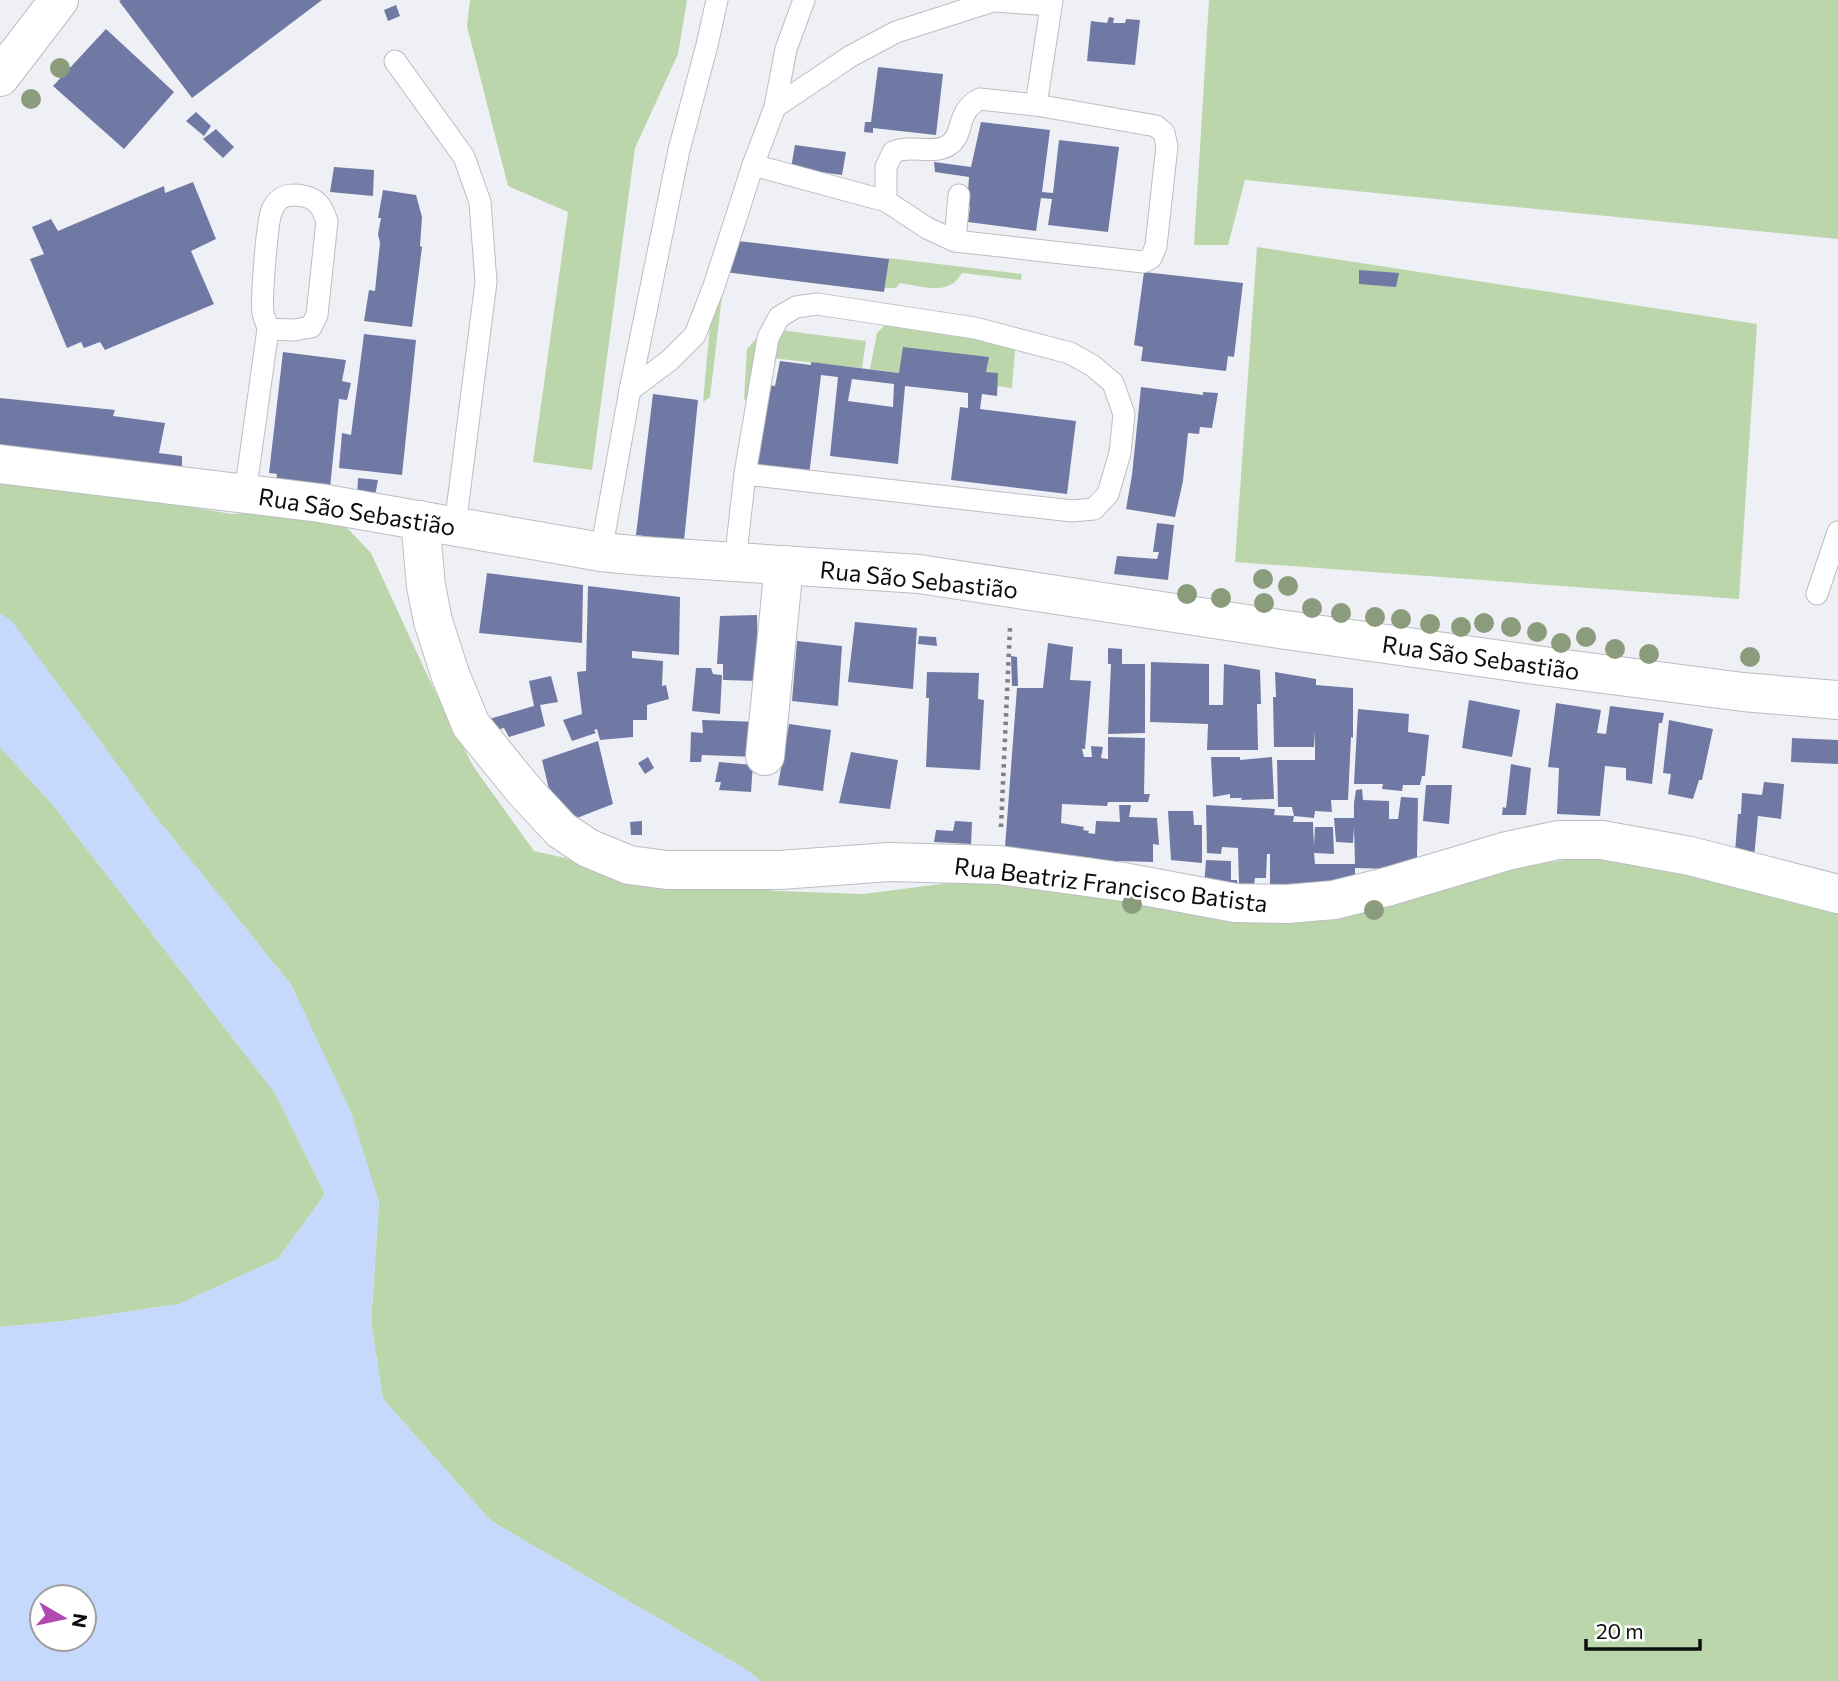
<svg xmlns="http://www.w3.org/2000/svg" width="1838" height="1681" viewBox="0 0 1838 1681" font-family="Commissioner,sans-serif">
  <rect width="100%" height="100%" fill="#eff0f5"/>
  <g fill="#bbd6aa">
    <polygon points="470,0 687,0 678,54 635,148 592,470 533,462 568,212 508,186 467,26"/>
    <polygon points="1209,0 1838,0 1838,239 1245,180 1228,245 1194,245"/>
    <polygon points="1257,247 1757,324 1739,599 1235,562"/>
    <path d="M888 258 1022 274 1021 280 962 273C949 297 922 286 900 283L896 288H885Z"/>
    <polygon points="715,270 725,271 710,397 703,402"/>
    <polygon points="890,320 1012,341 1015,350 1012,388 870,369 877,333"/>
    <polygon points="779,330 866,341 862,368 761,357 753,403 744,399 747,349 761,333"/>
    <polygon points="0,480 82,489 232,514 329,509 371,553 429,679 473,766 534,851 610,868 691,881 777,891 863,894 949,883 1019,882 1233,918 1437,880 1577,858 1709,868 1838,897 1838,1681 761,1681 742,1667 491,1521 383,1399 371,1323 379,1202 292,986 155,816 11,621 0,614"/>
    <polygon points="0,747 53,805 275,1093 325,1194 278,1259 179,1304 65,1321 0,1327"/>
  </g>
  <path fill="#c5d9fd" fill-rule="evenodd" d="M0 614 11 620 155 816 292 986 351 1112 379 1202 371 1323 383 1399 491 1521 742 1667 761 1681H0V1327L65 1321 179 1304 278 1259 325 1194 275 1093 53 805 0 747ZM42 1597H84V1639H42Z"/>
  <g fill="#7079a4" fill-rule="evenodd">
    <polygon points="121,0 322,0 192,98 119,1"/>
    <polygon points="396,5 400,16 388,21 384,10"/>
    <polygon points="1109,17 1114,18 1113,23 1125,23 1126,19 1140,20 1135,65 1087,61 1091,21 1107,23"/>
    <polygon points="106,29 174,92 124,149 53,86"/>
    <polygon points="878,67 943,74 936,135 873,128 873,133 864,132 865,122 871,122"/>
    <polygon points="196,112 211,126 204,136 186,121"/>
    <polygon points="981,122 1050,130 1042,192 1053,193 1059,140 1119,147 1108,232 1048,225 1052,199 1041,198 1036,231 968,222 970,207 967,206 969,177 935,172 934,162 971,167"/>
    <polygon points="216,129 234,147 223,158 203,139"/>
    <polygon points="795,145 846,152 842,175 791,168"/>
    <polygon points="334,167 374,170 373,196 330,192"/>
    <polygon points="193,182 216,239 191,251 214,304 105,350 100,342 84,348 81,342 67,348 30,259 44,254 32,227 51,219 58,231 164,186 165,193"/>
    <polygon points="383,190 416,195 422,217 420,246 422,247 412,327 364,321 369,290 375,291 380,243 378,234 381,218 378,218"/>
    <polygon points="730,240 889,259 884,292 725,272"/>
    <polygon points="1359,270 1399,273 1396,287 1359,284"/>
    <polygon points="1144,272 1243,283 1234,357 1228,356 1226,371 1141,361 1143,347 1134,345"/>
    <polygon points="364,334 416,340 402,475 339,468 342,433 351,435"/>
    <path d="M903 347 989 357 986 372 998 373 997 396 982 394 980 409 1076 421 1067 494 951 480 960 407 968 408V393L905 386 898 464 830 456 838 377 821 375 809 476 756 466 767 385 775 386 780 361 811 365V362L899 373ZM852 379 894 384 893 407 848 401Z"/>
    <polygon points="283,352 346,360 342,381 351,383 347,400 339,399 330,488 276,481 277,474 269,473"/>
    <polygon points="1141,387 1203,395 1203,392 1218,393 1212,428 1200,427 1199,434 1188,433 1183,481 1175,517 1126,509 1132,475"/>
    <polygon points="653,394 698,400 684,541 636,535"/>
    <polygon points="0,398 115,410 113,416 165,423 159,453 182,456 182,478 0,453"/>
    <polygon points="358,478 378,480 374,501 357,499"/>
    <polygon points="1157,523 1174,525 1168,580 1114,574 1117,556 1157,559 1159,552 1153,552"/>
    <polygon points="487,573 583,585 582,643 479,633"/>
    <polygon points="588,586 680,597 679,655 632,651 632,658 663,661 662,686 666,685 669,699 647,705 647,720 633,720 633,737 600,740 597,729 594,730 596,733 572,741 563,720 582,714 577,672 586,671"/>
    <polygon points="757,615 758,681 723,680 723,664 717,664 720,616"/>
    <polygon points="855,622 917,628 913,689 848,682"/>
    <polygon points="919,636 936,637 937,646 918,644"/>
    <polygon points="797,641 842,646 838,706 792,701"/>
    <polygon points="1048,643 1073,647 1070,680 1091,681 1085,749 1082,749 1084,757 1092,757 1091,746 1103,747 1101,758 1108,759 1108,737 1145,738 1144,794 1150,794 1148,802 1108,802 1107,806 1062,804 1061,823 1084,827 1083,830 1089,831 1088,833 1095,834 1096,821 1120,822 1119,805 1131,805 1129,817 1157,818 1159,845 1153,844 1153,862 1119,861 1113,874 1092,861 1093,858 1005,847 1017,688 1043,688"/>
    <polygon points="1108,648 1122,649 1122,664 1145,664 1145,733 1108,734 1111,664 1108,664"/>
    <polygon points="1011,656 1017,657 1018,686 1012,686"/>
    <polygon points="1151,662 1209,664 1209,705 1223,705 1224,664 1260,670 1261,704 1257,704 1258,750 1207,750 1208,724 1150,722"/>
    <polygon points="696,668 711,668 713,674 722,675 720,714 692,711"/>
    <polygon points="927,672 979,673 978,699 984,700 980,770 926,767 929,698 926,698"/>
    <polygon points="1275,672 1316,679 1316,685 1353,688 1353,738 1351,737 1348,800 1331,800 1332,812 1315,811 1314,818 1294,816 1292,807 1278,807 1277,760 1315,760 1315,731 1314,747 1274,747 1273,697 1276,697"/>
    <polygon points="551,676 558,702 540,705 545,726 509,737 504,728 492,731 489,719 534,706 529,681"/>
    <polygon points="1469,700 1520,710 1512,757 1462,748"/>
    <polygon points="1556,703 1601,710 1597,733 1606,734 1610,706 1664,713 1662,723 1659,723 1652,784 1626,780 1626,768 1605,766 1600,816 1557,814 1559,768 1548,767"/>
    <polygon points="1358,709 1409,714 1408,732 1429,735 1425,776 1422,776 1420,785 1403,785 1402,791 1382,789 1383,784 1354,784"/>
    <polygon points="702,720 760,722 757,757 702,755 701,762 690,762 691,732 703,733"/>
    <polygon points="1669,720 1713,729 1702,780 1699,780 1693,799 1668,794 1671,774 1663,773"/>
    <polygon points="789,724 831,730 823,791 778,785"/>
    <polygon points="1792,738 1838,740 1838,764 1791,762"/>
    <polygon points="598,741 613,804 564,823 554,810 542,760"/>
    <polygon points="851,752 898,760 890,809 839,803"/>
    <polygon points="648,757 654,768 645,774 638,763"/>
    <polygon points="1211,757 1240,757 1240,760 1272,757 1274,799 1241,800 1242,798 1230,798 1230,794 1213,797"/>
    <polygon points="719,762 753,765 751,792 719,790 721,782 715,782"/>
    <polygon points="1511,764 1531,768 1526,815 1502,815 1503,807 1506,808"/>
    <polygon points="1764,782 1784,784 1781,819 1758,816 1754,858 1735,852 1738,814 1741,814 1742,793 1762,795"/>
    <polygon points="1426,785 1452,785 1449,824 1423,821"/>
    <polygon points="1362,789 1363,800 1389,801 1389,819 1398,819 1401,797 1418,798 1417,858 1394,873 1395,869 1355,868 1355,883 1270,889 1270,854 1267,854 1266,878 1255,878 1254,885 1239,884 1238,848 1222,847 1221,854 1207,853 1206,805 1275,809 1274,815 1294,816 1293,822 1313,822 1314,846 1315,827 1333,827 1334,854 1314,853 1315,864 1355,864 1354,827 1353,843 1336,842 1334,818 1354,818 1354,803 1356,790"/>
    <polygon points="1168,811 1193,811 1194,825 1202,825 1202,863 1171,860"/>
    <polygon points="642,821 642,835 631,835 630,822"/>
    <polygon points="955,821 972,822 971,844 934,842 936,830 953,831"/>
    <polygon points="1206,860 1231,861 1231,880 1237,880 1238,890 1204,887"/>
  </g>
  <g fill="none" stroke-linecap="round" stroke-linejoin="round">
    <g stroke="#bcbdc2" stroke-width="23">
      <g id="lane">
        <polyline points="996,1 1051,5"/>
        <polyline points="395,61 464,157 480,202 486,282 455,526"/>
        <path d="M980 99 1036 105 1156 126 1164 133 1167 146 1156 246 1151 258 1143 262 955 241 927 228 886 201V167L893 152C912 144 930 155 947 146 966 136 954 112 980 99Z"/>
        <polyline points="1036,105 1052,0"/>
        <polyline points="775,107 851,56 896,32 996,0"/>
        <polyline points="753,165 886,201"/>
        <polyline points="955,241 959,195"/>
        <polyline points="630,390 670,360 695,335 714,286 753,165 775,107 786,49 804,0"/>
        <path d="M245 494 268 329C267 324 264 318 263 313 261 301 267 220 272 210 278 196 289 193 303 196 318 199 322 207 327 221L317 315 311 327 294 330 268 329"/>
        <polyline points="601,552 630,390 679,150 707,45 717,0"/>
        <polyline points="735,562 745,474 768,338 779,317 796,307 817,304 975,328 1070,353 1093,366 1113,383 1124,414 1120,453 1108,494 1094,509 1072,511 745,474"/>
        <polyline points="1817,594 1838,532"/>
      </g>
    </g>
    <g stroke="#bcbdc2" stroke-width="40">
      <g id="street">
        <polyline points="0,464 320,503 601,552 643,556 919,574 1286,630 1565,669 1743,692 1838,700"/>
        <polyline points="420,520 426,586 433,621 450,674 471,725 523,789 561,830 588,848 629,865 667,870 780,870 889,862 999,865 1123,882 1235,903 1287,904 1334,900 1390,886 1507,851 1558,840 1602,840 1690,856 1838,894"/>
        <polyline points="765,756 784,565"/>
      </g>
    </g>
    <g stroke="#bcbdc2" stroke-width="40">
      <polyline id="secondary" points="0,77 59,0"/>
    </g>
    <polyline stroke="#7e7f82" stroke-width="4.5" stroke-dasharray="3.5 5" stroke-linecap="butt" points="1001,827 1010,628"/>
    <use href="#lane" stroke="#fff" stroke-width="21"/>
    <use href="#street" stroke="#fff" stroke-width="38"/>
    <use href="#secondary" stroke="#fff" stroke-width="38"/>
  </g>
  <g fill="#8a9c7c">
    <circle cx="60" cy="68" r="10"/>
    <circle cx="31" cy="99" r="10"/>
    <circle cx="1263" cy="579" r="10"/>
    <circle cx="1288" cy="586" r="10"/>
    <circle cx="1187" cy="594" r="10"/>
    <circle cx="1221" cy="598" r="10"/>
    <circle cx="1264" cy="603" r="10"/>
    <circle cx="1312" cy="608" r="10"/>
    <circle cx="1341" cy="613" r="10"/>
    <circle cx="1375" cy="617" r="10"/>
    <circle cx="1401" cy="619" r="10"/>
    <circle cx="1484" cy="623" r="10"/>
    <circle cx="1430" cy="624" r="10"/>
    <circle cx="1461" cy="627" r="10"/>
    <circle cx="1511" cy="627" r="10"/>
    <circle cx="1537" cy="632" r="10"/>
    <circle cx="1586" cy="637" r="10"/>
    <circle cx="1561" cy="643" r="10"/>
    <circle cx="1615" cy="649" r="10"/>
    <circle cx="1649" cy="654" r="10"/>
    <circle cx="1750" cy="657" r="10"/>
    <circle cx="1132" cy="904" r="10"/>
    <circle cx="1374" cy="910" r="10"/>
  </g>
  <g text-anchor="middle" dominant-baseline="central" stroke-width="5" stroke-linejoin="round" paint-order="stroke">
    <g font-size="24" fill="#0e0e10" stroke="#fff">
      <text transform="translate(357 511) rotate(9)">Rua São Sebastião</text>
      <text transform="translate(919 579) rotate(6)">Rua São Sebastião</text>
      <text transform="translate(1481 657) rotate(8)">Rua São Sebastião</text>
      <text transform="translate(1111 884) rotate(7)">Rua Beatriz Francisco Batista</text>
    </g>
  </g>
  <g transform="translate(63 1618) rotate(99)"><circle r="33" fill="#ffffff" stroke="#9f9f9f" stroke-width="2"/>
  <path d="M0-5L12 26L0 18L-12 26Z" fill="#ae4ab0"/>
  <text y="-10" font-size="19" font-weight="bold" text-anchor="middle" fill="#0e0e10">N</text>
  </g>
  <path d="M1586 1639v10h114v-10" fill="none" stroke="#0e0e10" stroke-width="3.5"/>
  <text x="1596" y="1639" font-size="21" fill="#0e0e10" stroke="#ffffff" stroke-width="5" paint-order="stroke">20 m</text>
</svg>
